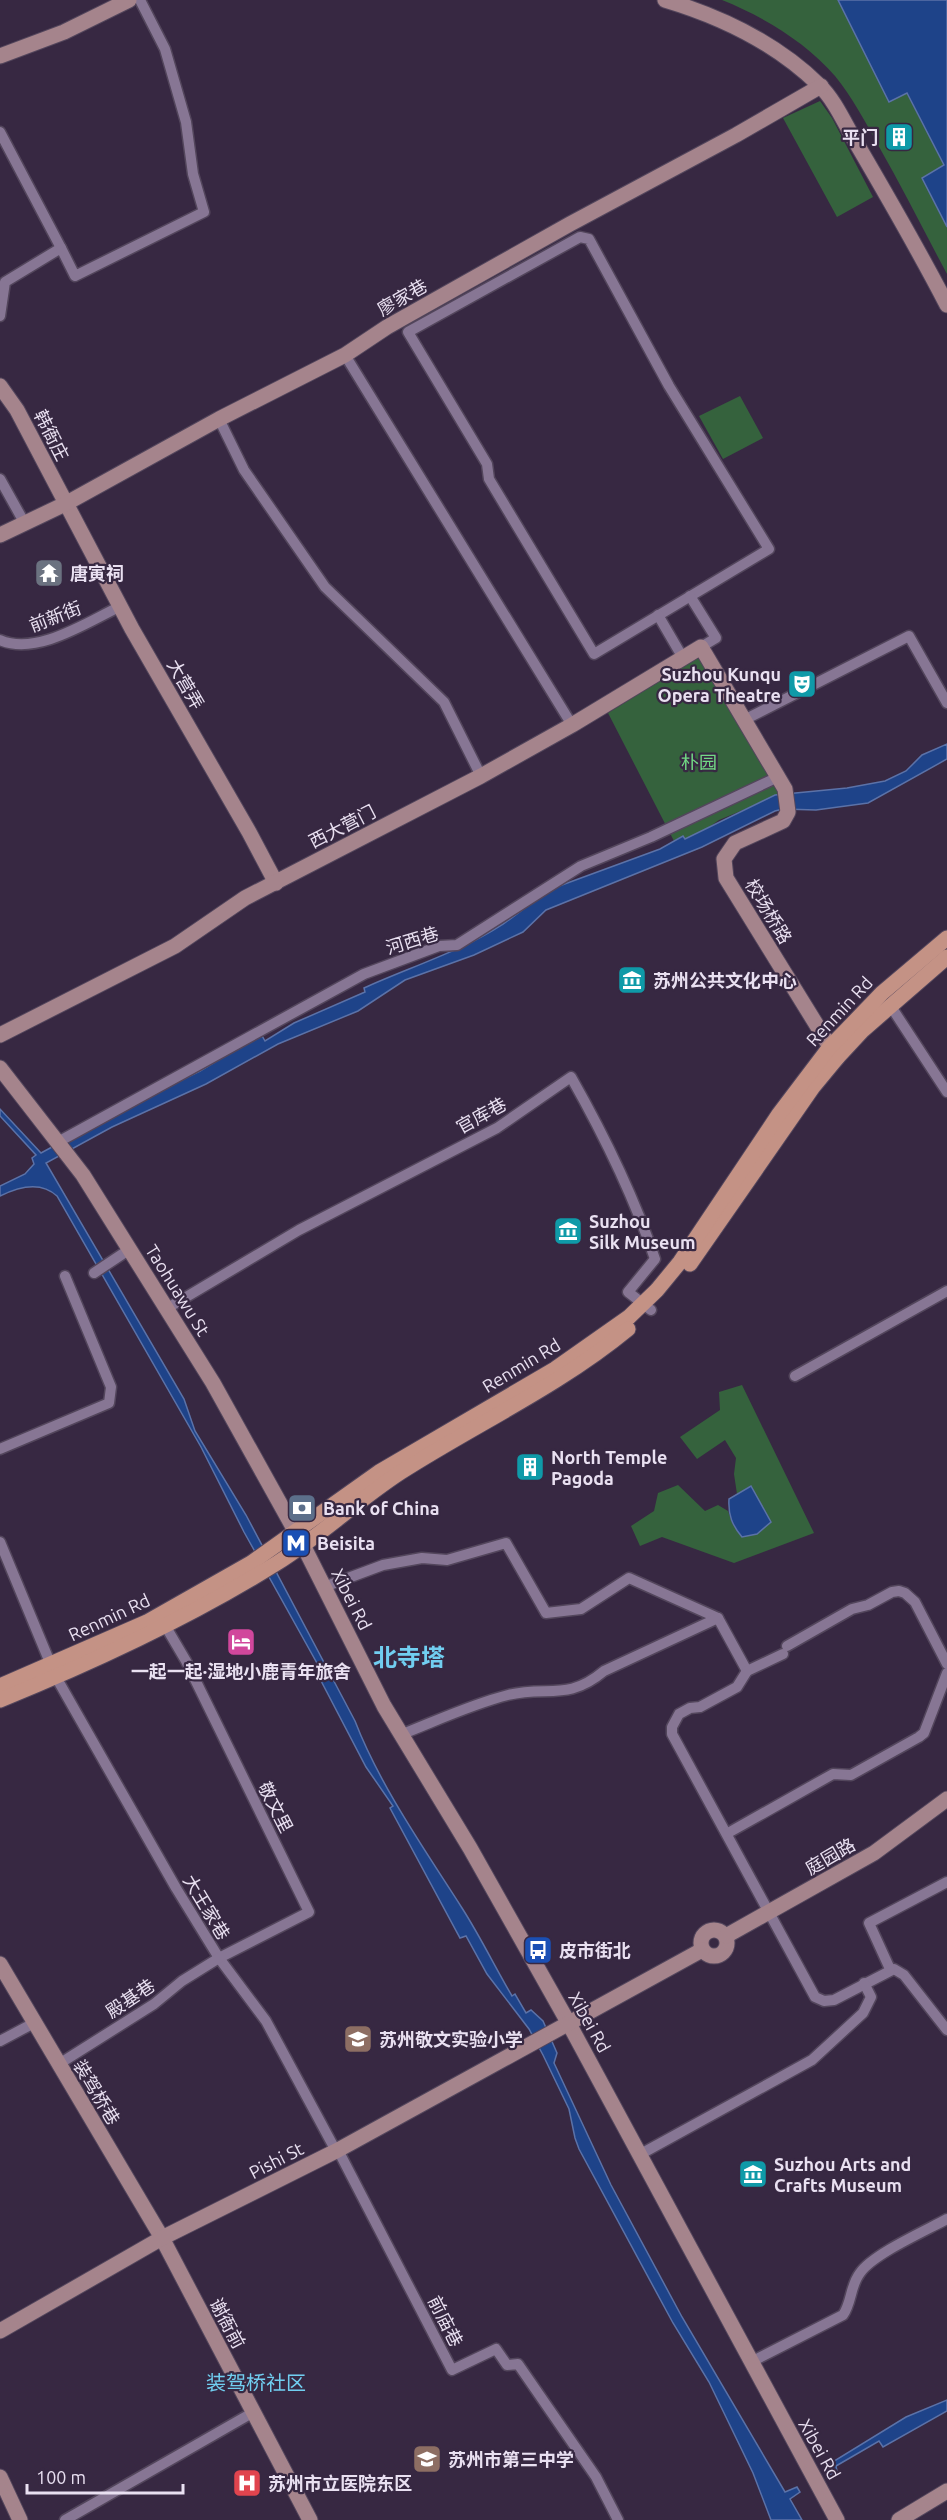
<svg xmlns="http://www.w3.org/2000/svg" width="947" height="2520" viewBox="0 0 947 2520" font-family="Ubuntu,'Noto Sans SC',sans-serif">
  <rect width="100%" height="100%" fill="#372842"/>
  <g fill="#35623d">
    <path d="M722 0H838L889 102 906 92 944 165 922 178 947 227V274C924 231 902 187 878 145 865 121 852 97 835 76 806 42 762 16 722 0Z"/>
    <polygon points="820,101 832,118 873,197 837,217 783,118"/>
    <polygon points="740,396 763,438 723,459 699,416"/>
    <polygon points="702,655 784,793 719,820 701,833 685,839 682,836 674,841 608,713"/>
    <polygon points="742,1385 814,1533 734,1563 662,1537 640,1546 631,1526 654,1511 658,1493 678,1485 705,1511 718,1505 728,1511 733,1525 751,1486 737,1494 734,1474 736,1458 725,1440 697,1459 680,1437 720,1410 719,1392"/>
  </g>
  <g fill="#1e4389" stroke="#5b72a8" stroke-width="1.5">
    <polygon points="838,0 947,0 947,227 922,178 944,165 907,93 889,102"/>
    <path d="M947 744V759L868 803 816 810 783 809 775 811 702 847 546 910 523 932 474 955 405 980 358 1011 278 1044 206 1084 112 1127 46 1163 184 1399 195 1431 246 1515 355 1721C380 1786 425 1850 462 1908 480 1936 495 1967 512 1996L515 1994 526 2013 531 2010 543 2021 557 2053 554 2063 611 2185 682 2317 785 2492 797 2487 800 2492 790 2499 802 2520H771L753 2473 709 2382 673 2323 579 2149 575 2138 569 2109 543 2055 529 2029 487 1974 466 1936 460 1938 390 1808 393 1806 366 1767 319 1677 323 1674 244 1532 201 1447 57 1196C41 1181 18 1187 0 1196V1186L25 1174 34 1164 32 1158 36 1155 0 1116V1109L41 1153 122 1109 200 1071 261 1034 265 1041 294 1023 365 992 364 988C410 967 460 952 503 924 520 913 534 899 551 889L660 849 683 836 685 839 775 795 847 788 885 781 906 771 922 755Z"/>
    <path d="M751 1486 771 1522 757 1534 742 1537C732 1525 728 1515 729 1499Z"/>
    <polygon points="947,2400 947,2411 883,2447 879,2441 836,2466 837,2471 830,2475 826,2466 906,2417"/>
  </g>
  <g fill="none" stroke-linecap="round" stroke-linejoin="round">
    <g stroke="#53465c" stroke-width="13">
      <g id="street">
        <polyline points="0,132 61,248 5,282 0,316"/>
        <polygon points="580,237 589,239 669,386 769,549 594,654 489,479 487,464 408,332"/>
        <polyline points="61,248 75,276 204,212 193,174 186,122 165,49 140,0"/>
        <polyline points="345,355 572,725"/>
        <polyline points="219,419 244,470 325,587 444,702 481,776"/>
        <polyline points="0,479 24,522"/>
        <polyline points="690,596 716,638 701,647"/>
        <polyline points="658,615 683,658"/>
        <path d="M0 640C37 656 87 622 121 606"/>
        <polyline points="744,720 909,636 947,703"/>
        <polyline points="890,1005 947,1092"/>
        <polyline points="58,1142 364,974 439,946 457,945 581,866 651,837 778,777"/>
        <polyline points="94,1273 130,1249"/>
        <path d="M166 1309 299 1230 497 1128 571 1077C605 1137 633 1194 655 1259L628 1292 651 1310"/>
        <polyline points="795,1376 947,1291"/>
        <polyline points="0,1449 109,1403 111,1387 65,1276"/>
        <polyline points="0,1542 51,1665"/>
        <polyline points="324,1587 383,1565 422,1558 447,1560 506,1543 546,1613 581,1609 629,1578 718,1618 747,1671"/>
        <polyline points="787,1646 852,1609 868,1605 892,1592 899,1591 905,1593 915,1602 947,1664"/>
        <polyline points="783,1654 747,1671 737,1687 700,1707 690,1708 679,1714 672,1727 672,1734 815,1997 824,2001 834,2000 894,1969 904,1975 947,2030"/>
        <polyline points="56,1677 176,1888 219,1958 266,2021 336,2151"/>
        <path d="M400 1735C436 1721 472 1704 508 1695 547 1685 567 1702 604 1671L718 1618"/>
        <polyline points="728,1833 833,1774 851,1775 919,1737 924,1733 947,1673"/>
        <polyline points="890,1969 869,1923 947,1882"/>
        <polyline points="0,2041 34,2023"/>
        <polyline points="59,2064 154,2004 182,1981 219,1958 309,1912 186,1661 166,1627"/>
        <polyline points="338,2150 452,2370 496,2349 507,2365 518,2364 596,2477 618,2520"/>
        <polyline points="639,2155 812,2060 863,2013 871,1997 864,1983"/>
        <path d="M751 2362 843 2315C852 2302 850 2286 860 2273 873 2254 925 2231 947 2219"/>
        <polyline points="65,2520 252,2413"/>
      </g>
    </g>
    <g stroke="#53465c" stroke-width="17">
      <g id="secondary">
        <path d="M665 0C722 17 776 43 819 85 836 101 846 127 858 146 889 199 919 251 947 305"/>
        <polyline points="0,56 64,32 129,0"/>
        <polyline points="0,386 17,410 132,629 249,832 276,883"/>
        <polyline points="0,535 65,504 219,419 345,355 387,327 570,224 736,135 821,86"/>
        <polyline points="0,1035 175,946 245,898 481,776 572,725 701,647 785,789 788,812 783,821 735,843 724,859 726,878 837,1058"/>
        <polyline points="0,1068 83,1175 213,1383 303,1545 384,1706 470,1848 568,2022 837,2520"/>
        <circle cx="714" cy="1943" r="13"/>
        <polyline points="726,1936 874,1853 947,1799"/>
        <polyline points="0,1964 162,2238 310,2520"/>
        <polyline points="0,2331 162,2238 338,2150 702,1950"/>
        <polyline points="0,2477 20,2520"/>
        <polyline points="899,2520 947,2491"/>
      </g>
    </g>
    <g stroke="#53465c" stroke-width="17">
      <g id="primary">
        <polyline points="690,1264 813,1087 837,1058 863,1030 947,957"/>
        <polyline points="0,1686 147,1622 251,1563 379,1472 555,1369 629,1317 657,1290 680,1262 779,1114 829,1048 882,993 947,938"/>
        <path d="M0 1700C96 1661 189 1618 277 1563 320 1536 358 1500 401 1472 476 1424 559 1386 628 1329"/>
      </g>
    </g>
    <use href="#street" stroke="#877694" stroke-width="10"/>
    <use href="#secondary" stroke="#a5848c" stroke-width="15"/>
    <use href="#primary" stroke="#c49285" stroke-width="15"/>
  </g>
  <defs>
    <g id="building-square" transform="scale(1.5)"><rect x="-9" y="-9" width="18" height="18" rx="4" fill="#0f9aa8" stroke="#372842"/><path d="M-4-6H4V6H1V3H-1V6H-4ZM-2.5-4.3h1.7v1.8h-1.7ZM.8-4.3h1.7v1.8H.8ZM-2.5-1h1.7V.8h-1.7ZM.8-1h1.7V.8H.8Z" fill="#fff"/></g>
    <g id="temple-square" transform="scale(1.5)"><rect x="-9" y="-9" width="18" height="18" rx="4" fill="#6b7280" stroke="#372842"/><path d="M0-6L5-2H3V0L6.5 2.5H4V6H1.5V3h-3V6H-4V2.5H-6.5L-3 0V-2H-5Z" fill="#fff"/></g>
    <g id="theatre-square" transform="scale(1.5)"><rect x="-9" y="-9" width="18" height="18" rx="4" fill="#0f9aa8" stroke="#372842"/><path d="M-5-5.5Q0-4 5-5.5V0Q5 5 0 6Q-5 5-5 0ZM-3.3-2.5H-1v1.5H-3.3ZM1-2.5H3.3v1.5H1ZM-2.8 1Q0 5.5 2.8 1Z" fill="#fff"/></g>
    <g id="museum-square" transform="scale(1.5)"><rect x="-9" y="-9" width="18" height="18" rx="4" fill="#0f9aa8" stroke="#372842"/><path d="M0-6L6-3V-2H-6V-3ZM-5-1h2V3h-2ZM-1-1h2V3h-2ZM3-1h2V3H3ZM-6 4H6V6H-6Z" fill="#fff"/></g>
    <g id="bank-square" transform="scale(1.5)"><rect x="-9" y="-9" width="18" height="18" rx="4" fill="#5c6f8a" stroke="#372842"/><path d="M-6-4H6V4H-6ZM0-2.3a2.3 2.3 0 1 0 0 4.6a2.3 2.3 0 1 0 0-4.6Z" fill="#fff"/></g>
    <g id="metro-square" transform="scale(1.5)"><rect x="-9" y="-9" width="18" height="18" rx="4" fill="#1a4fb4" stroke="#372842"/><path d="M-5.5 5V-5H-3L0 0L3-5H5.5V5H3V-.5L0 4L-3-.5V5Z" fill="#fff"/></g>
    <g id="hotel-square" transform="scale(1.5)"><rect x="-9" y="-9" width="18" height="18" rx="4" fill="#d1479c" stroke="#372842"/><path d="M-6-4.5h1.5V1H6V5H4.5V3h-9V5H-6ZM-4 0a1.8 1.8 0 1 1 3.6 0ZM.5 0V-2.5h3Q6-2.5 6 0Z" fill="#fff"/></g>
    <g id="bus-square" transform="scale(1.5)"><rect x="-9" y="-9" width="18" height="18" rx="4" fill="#1a4fb4" stroke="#372842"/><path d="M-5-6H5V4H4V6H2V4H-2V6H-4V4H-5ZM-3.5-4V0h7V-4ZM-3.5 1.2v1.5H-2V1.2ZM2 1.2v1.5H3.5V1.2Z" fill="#fff"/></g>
    <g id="school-square" transform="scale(1.5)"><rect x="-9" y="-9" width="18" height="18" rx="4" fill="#8d6e63" stroke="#372842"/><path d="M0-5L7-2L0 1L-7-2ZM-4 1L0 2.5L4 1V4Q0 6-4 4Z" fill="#fff"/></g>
    <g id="hospital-square" transform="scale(1.5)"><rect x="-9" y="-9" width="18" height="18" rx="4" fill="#e0444e" stroke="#372842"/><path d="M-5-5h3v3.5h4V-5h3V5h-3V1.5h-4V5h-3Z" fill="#fff"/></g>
  </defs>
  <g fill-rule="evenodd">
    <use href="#building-square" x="899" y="137"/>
    <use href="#temple-square" x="49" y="573"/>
    <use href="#theatre-square" x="802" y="684"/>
    <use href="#museum-square" x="632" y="980"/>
    <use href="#museum-square" x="568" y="1231"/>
    <use href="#building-square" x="530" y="1467"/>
    <use href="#bank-square" x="302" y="1508"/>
    <use href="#metro-square" x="296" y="1543"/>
    <use href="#hotel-square" x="241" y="1642"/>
    <use href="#bus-square" x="538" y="1950"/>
    <use href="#school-square" x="358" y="2039"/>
    <use href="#museum-square" x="753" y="2174"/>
    <use href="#school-square" x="427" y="2459"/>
    <use href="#hospital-square" x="247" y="2483"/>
  </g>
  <g text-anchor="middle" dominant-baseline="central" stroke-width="4.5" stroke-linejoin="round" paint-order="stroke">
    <g font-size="18" font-weight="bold" fill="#e9e0f1" stroke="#372842" text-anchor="start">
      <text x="878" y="137" text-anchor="end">平门</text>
      <text x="70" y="573">唐寅祠</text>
      <text x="781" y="674" text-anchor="end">Suzhou Kunqu<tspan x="781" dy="21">Opera Theatre</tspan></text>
      <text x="653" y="980">苏州公共文化中心</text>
      <text x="589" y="1221">Suzhou<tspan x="589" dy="21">Silk Museum</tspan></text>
      <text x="551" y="1457">North Temple<tspan x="551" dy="21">Pagoda</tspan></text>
      <text x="323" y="1508">Bank of China</text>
      <text x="317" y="1543">Beisita</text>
      <text x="241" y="1671" text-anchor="middle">一起一起·湿地小鹿青年旅舍</text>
      <text x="559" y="1950">皮市街北</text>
      <text x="379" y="2039">苏州敬文实验小学</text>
      <text x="774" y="2164">Suzhou Arts and<tspan x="774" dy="21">Crafts Museum</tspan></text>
      <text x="448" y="2459">苏州市第三中学</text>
      <text x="268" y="2483">苏州市立医院东区</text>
    </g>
    <g font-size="18" fill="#e9e0f1" stroke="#372842">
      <text transform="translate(402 297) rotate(-30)">廖家巷</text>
      <text transform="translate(52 435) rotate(63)">韩衙庄</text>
      <text transform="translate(55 616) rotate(-21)">前新街</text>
      <text transform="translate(186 684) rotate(60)">大营弄</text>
      <text transform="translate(342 826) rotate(-27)">西大营门</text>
      <text transform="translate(769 911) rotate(59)">校场桥路</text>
      <text transform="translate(412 940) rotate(-17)">河西巷</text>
      <text transform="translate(839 1011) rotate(-47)">Renmin Rd</text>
      <text transform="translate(481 1115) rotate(-29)">官库巷</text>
      <text transform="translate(178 1290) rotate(58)">Taohuawu St</text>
      <text transform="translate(521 1365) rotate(-31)">Renmin Rd</text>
      <text transform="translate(352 1599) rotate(63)">Xibei Rd</text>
      <text transform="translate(109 1617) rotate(-25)">Renmin Rd</text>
      <text transform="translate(276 1807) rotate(63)">敬文里</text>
      <text transform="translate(830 1856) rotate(-30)">庭园路</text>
      <text transform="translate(207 1907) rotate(59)">大王家巷</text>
      <text transform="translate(130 1998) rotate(-34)">殿基巷</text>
      <text transform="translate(590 2022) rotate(61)">Xibei Rd</text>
      <text transform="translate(97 2092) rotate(59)">装驾桥巷</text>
      <text transform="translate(276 2160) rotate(-27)">Pishi St</text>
      <text transform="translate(446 2321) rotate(63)">前庙巷</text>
      <text transform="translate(228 2323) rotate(62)">谢衙前</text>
      <text transform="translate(820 2449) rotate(61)">Xibei Rd</text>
    </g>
    <g font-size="18" fill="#72da85" stroke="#372842">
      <text x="699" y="762">朴园</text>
    </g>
    <g font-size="20" fill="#71cef0" stroke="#372842">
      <text x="256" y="2382">装驾桥社区</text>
    </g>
    <g font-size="24" font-weight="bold" fill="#71cef0" stroke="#372842">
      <text x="409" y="1657">北寺塔</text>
    </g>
  </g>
  <path d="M27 2484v9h156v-9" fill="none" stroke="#e9e0f1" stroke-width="3"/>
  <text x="36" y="2484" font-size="18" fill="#e9e0f1" stroke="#372842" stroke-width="4.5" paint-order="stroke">100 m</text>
</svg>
